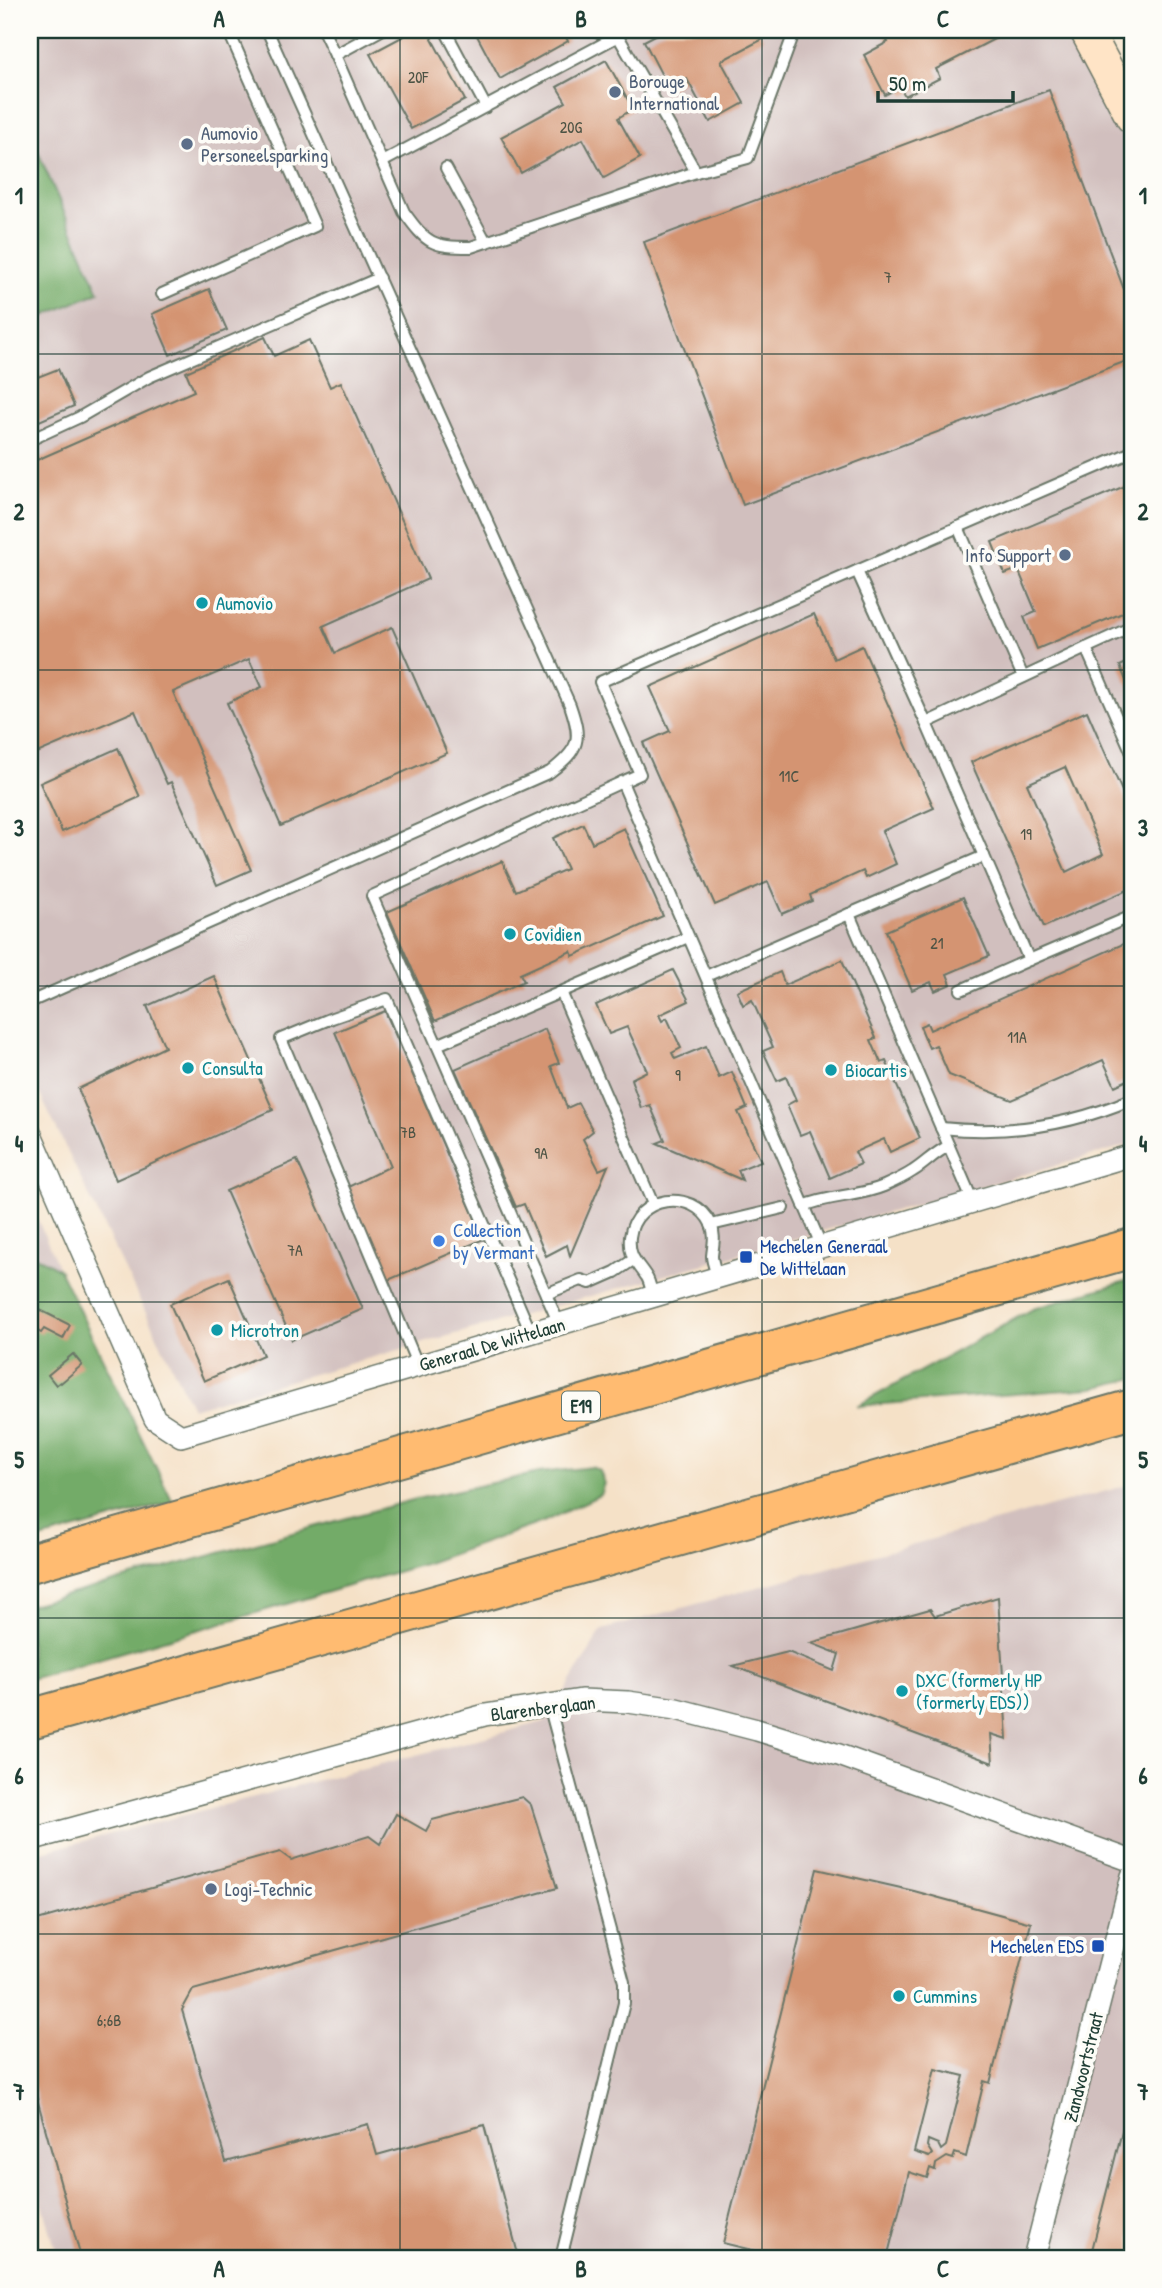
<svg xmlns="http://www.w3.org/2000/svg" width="1162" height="2288" viewBox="0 0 1162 2288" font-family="'Patrick Hand',sans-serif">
  <rect width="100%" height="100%" fill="#fdfcf7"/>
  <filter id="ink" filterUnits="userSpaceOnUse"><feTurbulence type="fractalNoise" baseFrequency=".0143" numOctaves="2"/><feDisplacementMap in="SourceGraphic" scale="14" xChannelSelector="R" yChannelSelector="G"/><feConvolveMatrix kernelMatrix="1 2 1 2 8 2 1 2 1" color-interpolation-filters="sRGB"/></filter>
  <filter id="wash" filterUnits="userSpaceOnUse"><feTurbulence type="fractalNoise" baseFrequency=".00686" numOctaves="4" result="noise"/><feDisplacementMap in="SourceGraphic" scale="28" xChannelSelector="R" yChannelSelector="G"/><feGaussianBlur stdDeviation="1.57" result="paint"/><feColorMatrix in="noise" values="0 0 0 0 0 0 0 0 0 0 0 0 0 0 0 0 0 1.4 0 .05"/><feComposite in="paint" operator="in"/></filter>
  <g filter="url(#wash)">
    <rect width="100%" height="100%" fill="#f5e1c7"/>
    <g fill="#d1bfbe">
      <polygon points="30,30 1074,30 1132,133 1132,1144 192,1408 30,1074"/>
      <polygon points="30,1202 59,1269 30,1253"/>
      <polygon points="1132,1484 1132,2258 58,2258 30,2160 30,1855 547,1721 602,1630"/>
    </g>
    <g fill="#73ab68" stroke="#49744e" stroke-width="2">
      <polygon points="30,134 99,292 30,322"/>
      <polygon points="30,1253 59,1269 173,1502 30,1542"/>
      <polygon points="1132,1279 1132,1379 1093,1388 857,1406 1033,1309"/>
      <polygon points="592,1467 600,1471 604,1483 600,1495 543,1522 427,1563 30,1679 30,1605 416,1499 539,1473"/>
    </g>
    <g id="blocks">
      <g fill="#d49472" fill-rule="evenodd">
        <polygon points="415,30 427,30 465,100 411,129 370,54"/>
        <polygon points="474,30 562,30 568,41 500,79"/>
        <polygon points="665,30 758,30 763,39 721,61 744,103 710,122 687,79 669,89 644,41"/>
        <polygon points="881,30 1004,30 1006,33 936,69 940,78 905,96 900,87 885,95 864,55 888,42"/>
        <polygon points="606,60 633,109 618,118 640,158 604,178 583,139 521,173 501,137 566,102 557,87"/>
        <polygon points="1049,90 1132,311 1132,359 743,505 644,242"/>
        <polygon points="209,289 227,330 170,355 152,314"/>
        <polygon points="265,337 274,356 309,340 330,387 341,382 428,579 323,626 335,653 392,627 447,753 281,826 227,703 262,687 249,659 173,692 251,870 217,885 171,782 167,784 135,711 30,756 30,463 194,391 186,372"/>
        <polygon points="58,369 74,406 30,425 30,380"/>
        <polygon points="1132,483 1132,609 1037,649 1024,617 1036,612 1018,569 1005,574 992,542"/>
        <polygon points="814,614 834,659 862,646 934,808 882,831 896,864 866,878 863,871 810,895 812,901 782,914 768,882 715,905 643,743 670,731 650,687"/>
        <polygon points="1132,660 1132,695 1120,666"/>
        <path d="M1087 711 1132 814V888L1044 927 971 762ZM1065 767 1103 854 1066 872 1027 784Z"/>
        <polygon points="118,748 140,797 62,832 40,783"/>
        <polygon points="583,824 592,843 624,828 663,916 573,956 571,951 520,974 524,981 435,1021 387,912 502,861 516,891 567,869 553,838"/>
        <polygon points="963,897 989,956 947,974 951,984 935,991 931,982 912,990 886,931"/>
        <polygon points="1132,940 1132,1047 1130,1048 1132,1053 1132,1078 1115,1086 1103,1060 1012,1100 949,1075 936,1045 929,1048 920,1026 927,1023 930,1030"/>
        <polygon points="842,960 876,1038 871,1040 881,1063 886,1061 920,1138 890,1152 884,1139 855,1152 861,1164 830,1178 810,1131 800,1135 787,1105 796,1100 786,1077 777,1081 763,1051 773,1047 752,1000 743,1005 737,991 780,972 785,985"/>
        <polygon points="673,970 689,1001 659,1015 662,1021 667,1018 681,1048 672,1053 675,1059 706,1046 719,1078 732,1072 747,1108 738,1112 761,1161 738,1170 742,1180 657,1143 665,1140 650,1105 641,1108 631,1079 647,1071 627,1027 609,1034 596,1005"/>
        <polygon points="214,976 273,1110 116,1180 78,1089 165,1047 147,1006"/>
        <polygon points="385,1011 484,1239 386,1281 348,1187 391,1166 335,1032"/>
        <polygon points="545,1029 559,1063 551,1066 567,1108 578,1103 593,1131 583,1139 599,1170 608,1166 570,1256 567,1245 546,1256 524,1204 516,1207 455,1069"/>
        <polygon points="297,1160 363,1309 292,1340 226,1191"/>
        <polygon points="229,1278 263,1355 204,1381 170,1304"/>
        <polygon points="30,1305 70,1325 63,1339 44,1329 41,1333 30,1327"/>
        <polygon points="73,1354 82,1365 61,1383 60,1382 56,1385 48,1375"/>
        <polygon points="998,1597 1007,1739 991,1734 993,1763 733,1666 788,1652 834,1671 839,1654 811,1643 930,1609 935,1616"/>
        <polygon points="522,1797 531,1805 557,1888 193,1990 182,2010 226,2162 368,2124 377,2155 484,2125 519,2258 81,2258 30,2073 30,2043 36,2030 30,2010 30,1922 280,1852 291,1860 369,1836 380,1844 396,1814 426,1831 432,1820"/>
        <path d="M817 1869 914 1891 1031 1923 990 2083 984 2081 966 2157 955 2153 953 2159 947 2157 936 2164 935 2170 930 2168 927 2178 909 2172 887 2258H785L723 2243ZM935 2069 964 2076 946 2146 941 2150 938 2144 928 2140 927 2146 932 2154 929 2157 914 2152Z"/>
        <polygon points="1131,2095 1132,2258 1090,2258"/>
      </g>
    </g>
  </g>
  <g filter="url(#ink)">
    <use href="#blocks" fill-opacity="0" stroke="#6a7667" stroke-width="2"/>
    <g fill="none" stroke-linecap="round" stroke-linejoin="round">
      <g stroke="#6a7667" stroke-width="14">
        <g id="lane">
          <polyline points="323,30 335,55"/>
          <path d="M381 30 335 55 404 212C427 244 432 247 471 247L696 172 748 158 795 30"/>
          <polyline points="445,30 486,107"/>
          <polyline points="595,30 597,32 618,36"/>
          <polyline points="620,30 618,36 696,172"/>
          <polyline points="382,162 618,36"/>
          <polyline points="446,168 486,242"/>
          <polyline points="162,294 315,226 228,30"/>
          <polyline points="30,440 80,417 149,377 379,278"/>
          <polyline points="958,527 1023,677"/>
          <polyline points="857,571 926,723"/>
          <polyline points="1086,648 1132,627"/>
          <polyline points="984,856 926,723 1086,648 1132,753"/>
          <polyline points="849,914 984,856 1029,960 1132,916"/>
          <polyline points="706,976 849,914 973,1202"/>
          <polyline points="961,990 1029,960"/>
          <path d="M30 1002 550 772C580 749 582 740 570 705L267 30"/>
          <polyline points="437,1045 372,896 622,782"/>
          <path d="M941 1128C1008 1135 1070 1126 1132 1099"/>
          <polyline points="653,1204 561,992 688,937"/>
          <path d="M804 1206C829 1195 858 1197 884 1186 893 1182 904 1177 913 1171 926 1163 935 1152 949 1146"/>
          <polyline points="711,1225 783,1208"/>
          <polyline points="822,1247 622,782 640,774 600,682 1132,452"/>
          <polyline points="546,1294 581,1280 590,1283 615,1272 633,1260"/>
          <path d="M653 1297C651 1290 650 1281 646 1276 637 1262 628 1257 630 1237 635 1196 693 1187 711 1224 716 1236 713 1245 712 1256 712 1263 716 1271 718 1278"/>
          <polyline points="559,1324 437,1045 561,992"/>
          <polyline points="418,1366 281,1039 332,1018 387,999 531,1333"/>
          <polyline points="549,1705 624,1982 624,2003 561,2258"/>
        </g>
      </g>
      <g stroke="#6a7667" stroke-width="24">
        <g id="street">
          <polyline points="30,1132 155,1419 181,1436 1132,1155"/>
          <polyline points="30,1840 485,1715 581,1700 628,1702 676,1709 757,1730 839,1755 1132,1861"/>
          <polyline points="1034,2258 1132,1876"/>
        </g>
      </g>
      <g stroke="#6a7667" stroke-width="35">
        <polyline id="secondary" points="1086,30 1132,117"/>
      </g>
      <g stroke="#6a7667" stroke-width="42">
        <g id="highway">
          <polyline points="30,1563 1132,1248"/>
          <polyline points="30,1719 1132,1409"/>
        </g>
      </g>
      <use href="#lane" stroke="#fff" stroke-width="10"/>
      <use href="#street" stroke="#fff" stroke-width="21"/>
      <use href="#secondary" stroke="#ffe4c6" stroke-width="32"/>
      <use href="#highway" stroke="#ffbb71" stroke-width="38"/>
    </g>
  </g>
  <path fill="none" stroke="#1f3d34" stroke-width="2" stroke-opacity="0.55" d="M400 30V2258M762 30V2258M30 354H1132M30 670H1132M30 986H1132M30 1302H1132M30 1618H1132M30 1934H1132"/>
  <g fill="#5c6f8a" stroke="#fdfcf7" stroke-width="2.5">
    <circle cx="615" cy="92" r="7"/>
    <circle cx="187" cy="144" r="7"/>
    <circle cx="1065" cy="555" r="7"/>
    <circle cx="211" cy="1889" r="7"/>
  </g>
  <g fill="#0f9aa8" stroke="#fdfcf7" stroke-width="2.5">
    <circle cx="202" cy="603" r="7"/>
    <circle cx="510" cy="934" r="7"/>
    <circle cx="188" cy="1068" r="7"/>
    <circle cx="831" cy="1070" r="7"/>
    <circle cx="217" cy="1330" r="7"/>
    <circle cx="902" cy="1691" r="7"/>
    <circle cx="899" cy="1996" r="7"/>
  </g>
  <circle fill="#3f7fe0" stroke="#fdfcf7" stroke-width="2.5" cx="439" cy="1241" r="7"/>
  <g fill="#1a4fb4" stroke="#fdfcf7" stroke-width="2.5">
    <rect x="739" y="1250" width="14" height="14" rx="3.5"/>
    <rect x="1091" y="1939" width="14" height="14" rx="3.5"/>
  </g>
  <g text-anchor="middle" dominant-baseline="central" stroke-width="7" stroke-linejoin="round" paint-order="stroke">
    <g font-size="16" fill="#4c5344">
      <text x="418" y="77">20F</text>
      <text x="571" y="127">20G</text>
      <text x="888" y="277">7</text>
      <text x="789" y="776">11C</text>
      <text x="1026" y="834">19</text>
      <text x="937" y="943">21</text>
      <text x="1017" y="1037">11A</text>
      <text x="678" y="1075">9</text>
      <text x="408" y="1132">7B</text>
      <text x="541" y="1153">9A</text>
      <text x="295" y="1250">7A</text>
      <text x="109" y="2020">6;6B</text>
    </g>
    <rect fill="#fdfcf7" stroke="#62766e" stroke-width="2" x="562" y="1391.5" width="38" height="29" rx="5"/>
    <g font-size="18" font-weight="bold" fill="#1f3d34">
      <text x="581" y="1406">E19</text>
    </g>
    <g font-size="19" fill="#4e5e75" stroke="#fdfcf7" text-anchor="start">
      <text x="629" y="81">Borouge<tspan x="629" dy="22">International</tspan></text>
      <text x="201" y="133">Aumovio<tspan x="201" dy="22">Personeelsparking</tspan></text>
      <text x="1051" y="555" text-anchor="end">Info Support</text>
      <text x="225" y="1889">Logi-Technic</text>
    </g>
    <g font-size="19" fill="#0d838f" stroke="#fdfcf7" text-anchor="start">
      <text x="216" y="603">Aumovio</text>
      <text x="524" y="934">Covidien</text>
      <text x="202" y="1068">Consulta</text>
      <text x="845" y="1070">Biocartis</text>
      <text x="231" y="1330">Microtron</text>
      <text x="916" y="1680">DXC (formerly HP<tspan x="916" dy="22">(formerly EDS))</tspan></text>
      <text x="913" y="1996">Cummins</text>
    </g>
    <g font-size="19" fill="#366cbe" stroke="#fdfcf7" text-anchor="start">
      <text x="453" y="1230">Collection<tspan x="453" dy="22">by Vermant</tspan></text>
    </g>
    <g font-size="19" fill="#164399" stroke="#fdfcf7" text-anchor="start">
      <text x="760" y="1246">Mechelen Generaal<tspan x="760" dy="22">De Wittelaan</tspan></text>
      <text x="1084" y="1946" text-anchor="end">Mechelen EDS</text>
    </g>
    <g font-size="19" fill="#1f3d34" stroke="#fdfcf7">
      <text transform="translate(492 1344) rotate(-16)">Generaal De Wittelaan</text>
      <text transform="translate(543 1708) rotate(-7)">Blarenberglaan</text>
      <text transform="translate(1083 2067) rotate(-76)">Zandvoortstraat</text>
    </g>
  </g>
  <rect width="1162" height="2288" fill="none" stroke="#fdfcf7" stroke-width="77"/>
  <path d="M878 91v10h135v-10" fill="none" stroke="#1f3d34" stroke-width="3.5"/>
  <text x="889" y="91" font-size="21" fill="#1f3d34" stroke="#fdfcf7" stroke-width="5" paint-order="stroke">50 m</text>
  <rect x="38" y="38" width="1086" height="2212" fill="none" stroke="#1f3d34" stroke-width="2.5"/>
  <g font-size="23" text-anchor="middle" font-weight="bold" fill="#1f3d34">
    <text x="219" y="27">A</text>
    <text x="581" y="27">B</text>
    <text x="943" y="27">C</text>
    <text x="19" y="204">1</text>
    <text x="1143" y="204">1</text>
    <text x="19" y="520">2</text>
    <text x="1143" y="520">2</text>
    <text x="19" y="836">3</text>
    <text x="1143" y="836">3</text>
    <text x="19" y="1152">4</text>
    <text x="1143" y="1152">4</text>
    <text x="19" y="1468">5</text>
    <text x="1143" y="1468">5</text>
    <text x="19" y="1784">6</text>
    <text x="1143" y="1784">6</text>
    <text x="19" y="2100">7</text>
    <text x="1143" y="2100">7</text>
    <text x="219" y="2277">A</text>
    <text x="581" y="2277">B</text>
    <text x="943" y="2277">C</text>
  </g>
</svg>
